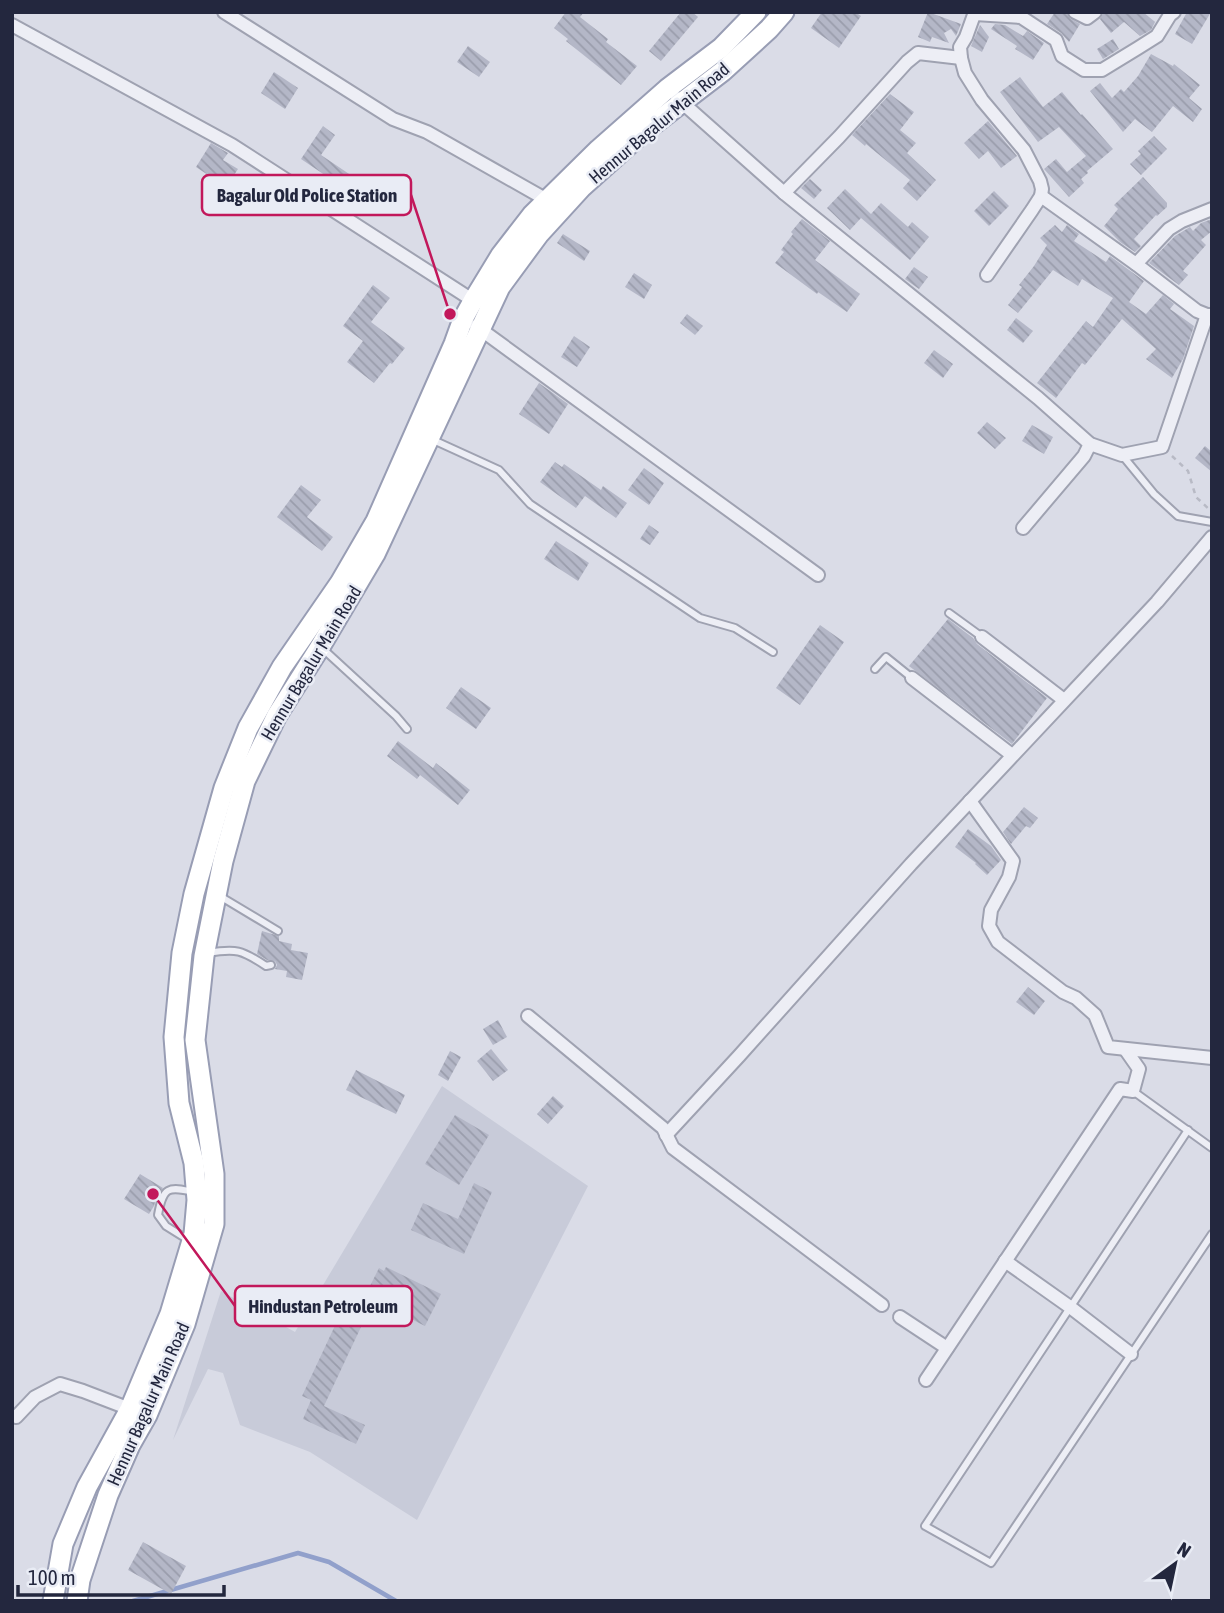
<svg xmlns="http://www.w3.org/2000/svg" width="1224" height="1613" viewBox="0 0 1224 1613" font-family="'Asap Condensed',sans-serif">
  <defs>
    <pattern id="building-back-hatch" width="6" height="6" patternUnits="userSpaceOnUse" patternTransform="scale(1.75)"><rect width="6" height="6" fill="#b4b7c7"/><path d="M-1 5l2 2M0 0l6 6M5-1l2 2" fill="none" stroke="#9a9dac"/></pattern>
  </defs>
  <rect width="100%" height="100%" fill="#dadce7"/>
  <polygon fill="#c8cbd9" points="442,1086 588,1186 417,1520 310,1452 240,1425 223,1373 208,1369 173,1440 221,1291 295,1332"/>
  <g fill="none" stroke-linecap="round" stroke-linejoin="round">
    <polyline stroke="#91a0cb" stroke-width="4.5" points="133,1601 298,1553 329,1562 396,1601"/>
  </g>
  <g fill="url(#building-back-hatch)">
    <polygon points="566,12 584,12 580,17 608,39 606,42 637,66 621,85 566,41 568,39 554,28"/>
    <polygon points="681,12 692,12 698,17 661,61 649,51"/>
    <polygon points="822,12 855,12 861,16 839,48 811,28"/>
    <polygon points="928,12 961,24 956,36 951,29 944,33 949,43 932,37 930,42 918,37"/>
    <polygon points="1055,12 1066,12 1071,19 1080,24 1069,42 1061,33 1047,24"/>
    <polygon points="1104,12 1143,12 1155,22 1151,30 1140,36 1124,22 1111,33 1100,19"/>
    <polygon points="1187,12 1211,12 1192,44 1175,34"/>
    <polygon points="995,24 1005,25 1023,36 1027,31 1044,43 1033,60 1015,49 1017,46 991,29"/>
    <polygon points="980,25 989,37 982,52 971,46"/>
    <polygon points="1113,39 1119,49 1103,59 1097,49"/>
    <polygon points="468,46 490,62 479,77 457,62"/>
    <polygon points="1151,54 1173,66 1174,64 1200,85 1189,98 1202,109 1193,122 1173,106 1152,132 1135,119 1123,132 1090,91 1100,83 1112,98 1121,89 1124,92 1138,76"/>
    <polygon points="274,72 298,88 285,109 261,93"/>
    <polygon points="1020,77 1043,107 1062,92 1081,115 1082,114 1113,149 1087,171 1088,173 1081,179 1084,183 1069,197 1044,169 1056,159 1067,172 1086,156 1059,127 1038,142 1000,92"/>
    <polygon points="890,94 914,112 900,130 916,143 907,153 936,180 917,201 903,188 910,180 866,144 865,146 852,135"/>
    <polygon points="988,121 1017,156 1001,168 988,151 979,159 964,143"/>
    <polygon points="323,126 335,135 321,155 361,182 353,194 301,159"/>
    <polygon points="1154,136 1167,149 1141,175 1130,164 1141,154 1138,151"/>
    <polygon points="211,143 228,153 223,160 238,169 226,187 196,167"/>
    <polygon points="1143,177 1167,203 1167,207 1157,216 1156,215 1134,239 1141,246 1135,252 1120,242 1104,226 1118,209 1114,205"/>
    <polygon points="810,179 822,190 814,199 801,188"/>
    <polygon points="845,189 871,214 881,203 908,227 912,222 929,237 910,260 861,218 850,230 827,208"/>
    <polygon points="994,191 1009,206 989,226 974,211"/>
    <polygon points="802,219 830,241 815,260 860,294 847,312 818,292 817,294 775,263 784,252 781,250 793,234 791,232"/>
    <polygon points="1212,219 1212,231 1201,240 1206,245 1183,271 1188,275 1179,285 1149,263 1175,236 1190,227 1193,231 1201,223"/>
    <polygon points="1055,225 1062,232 1067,225 1079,234 1074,241 1106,262 1110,256 1144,281 1129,302 1146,314 1163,295 1174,304 1170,309 1194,326 1183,359 1172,378 1146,359 1156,349 1122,319 1085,365 1082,363 1056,398 1037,383 1086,321 1093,327 1113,298 1082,279 1078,286 1053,270 1018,313 1008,305 1022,287 1019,285 1034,266 1047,245 1040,238"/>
    <polygon points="563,234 590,251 584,261 557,243"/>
    <polygon points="914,267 928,277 919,289 905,279"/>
    <polygon points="634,273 652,285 644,299 625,287"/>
    <polygon points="373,285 390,298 371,322 405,348 392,364 390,363 374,383 347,362 363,341 343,326"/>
    <polygon points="687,314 703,326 695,335 680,323"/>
    <polygon points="1016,318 1033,331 1023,343 1007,330"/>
    <polygon points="574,336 590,347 577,367 561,357"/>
    <polygon points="934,350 953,364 943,378 924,363"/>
    <polygon points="539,383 568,404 549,434 519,414"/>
    <polygon points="987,422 1006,438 995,449 977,433"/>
    <polygon points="1032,425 1053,437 1044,454 1022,441"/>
    <polygon points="1205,446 1212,452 1212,472 1195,458"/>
    <polygon points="555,462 562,467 564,464 601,490 603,486 627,503 616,518 585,496 576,508 540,482"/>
    <polygon points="644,468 664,483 649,505 628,490"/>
    <polygon points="301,485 321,500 307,517 333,537 322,551 277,517"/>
    <polygon points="649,525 659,532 650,545 640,539"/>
    <polygon points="556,541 589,563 578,581 544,559"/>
    <polygon points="948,619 973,638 977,644 1047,698 1012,744 909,666"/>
    <polygon points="820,625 844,642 800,705 776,688"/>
    <polygon points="461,687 491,708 476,729 446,708"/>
    <polygon points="398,741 433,768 436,763 470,790 458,805 420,775 417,779 387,756"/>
    <polygon points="1024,807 1038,818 1030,828 1026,826 1011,844 1003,832"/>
    <polygon points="968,829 991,846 1001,860 987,875 975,864 976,863 955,847"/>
    <polygon points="262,931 279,936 279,941 292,944 291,950 308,953 302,980 286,977 287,971 275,969 277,965 275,961 267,960 257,954"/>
    <polygon points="1028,987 1045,1001 1034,1015 1016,1002"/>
    <polygon points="498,1020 507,1037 493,1045 483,1029"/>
    <polygon points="491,1049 508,1070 493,1081 477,1061"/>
    <polygon points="450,1051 461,1057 448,1081 438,1075"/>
    <polygon points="356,1070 405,1095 396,1114 346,1090"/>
    <polygon points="553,1096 564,1106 548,1124 537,1114"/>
    <polygon points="455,1115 489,1135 459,1185 425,1164"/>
    <polygon points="140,1174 163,1188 157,1196 154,1206 149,1214 124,1199"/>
    <polygon points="474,1183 492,1192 464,1254 411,1230 423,1203 458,1219"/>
    <polygon points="386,1267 441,1294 425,1326 371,1299 372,1295 367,1292 379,1268 384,1271"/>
    <polygon points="339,1317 361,1327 324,1406 365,1425 356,1444 303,1419 311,1400 302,1396"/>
    <polygon points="143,1542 186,1566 171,1594 128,1570"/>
  </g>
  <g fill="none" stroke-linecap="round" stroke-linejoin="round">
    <g stroke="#9fa2b1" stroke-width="10">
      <g id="service">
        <polyline points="431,439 499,470 530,504 700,618 735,628 773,652"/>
        <polyline points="1122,455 1154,494 1178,516 1212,522"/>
        <polyline points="949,613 982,637"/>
        <polyline points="322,648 396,716 407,729"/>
        <polyline points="875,669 886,657 912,678"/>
        <polyline points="218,895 278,931"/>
        <path d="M208 953C236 948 242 950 266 966L271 965"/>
        <polyline points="1133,1091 1212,1148"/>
        <polyline points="1188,1130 925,1526 991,1563 1212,1234"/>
        <path d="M190 1241 166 1226 158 1215C163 1187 168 1186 194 1192"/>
      </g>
    </g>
    <g stroke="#9fa2b1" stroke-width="16">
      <g id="minor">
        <polyline points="224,12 393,119 427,132 547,200"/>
        <polyline points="975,12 966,37 960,47 961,58 965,73 982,100 1024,150 1040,181 1042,189 1041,196 1032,210 987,275"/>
        <polyline points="1075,12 1087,18 1095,12"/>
        <polyline points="975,14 1021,17 1056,40 1062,56 1084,70 1102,70 1138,48 1157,36 1170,15 1174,12"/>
        <polyline points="12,25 232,145 477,303"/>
        <polyline points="677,98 784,193 839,137 907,62 918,53 961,58"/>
        <polyline points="784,193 1038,398 1090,444 1122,455 1162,447 1207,315"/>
        <polyline points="1041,196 1136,264 1197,311 1207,315 1212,315"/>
        <polyline points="1136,264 1169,229 1182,221 1212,209"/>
        <polyline points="476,326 818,575"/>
        <polyline points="1023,528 1084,456 1090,444"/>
        <polyline points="982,637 1064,700"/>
        <polyline points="912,678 1012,755"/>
        <polyline points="970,801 1013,861 1009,877 991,910 989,926 998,942 1063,992 1076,998 1095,1015 1108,1047 1212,1058"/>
        <polyline points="528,1016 663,1128 673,1148 882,1305"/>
        <polyline points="666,1135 739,1056 911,864 1157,602 1212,537"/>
        <polyline points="1005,1261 1070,1307 1131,1354"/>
        <polyline points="900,1317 947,1348"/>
        <polyline points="926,1380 1120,1089 1133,1091 1139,1069 1125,1049"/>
        <polyline points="12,1416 16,1417 35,1397 60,1384 83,1391 130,1409"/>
      </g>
    </g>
    <g stroke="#989db4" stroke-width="23">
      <g id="primary">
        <polyline points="53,1601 63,1544 87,1487 130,1409 170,1314 194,1234 197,1200 194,1163 179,1103 174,1037 182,953 194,894 224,788 248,728 282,667 340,583 376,521 454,344 463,319 473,301 501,255 532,215 599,149 667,89 721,48 756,12"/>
        <polyline points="77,1601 80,1580 108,1495 130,1445 147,1415 185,1324 214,1224 214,1174 195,1040 204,956 223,861 245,781 277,715 320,647 375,554 500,287 539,234 581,188 642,133 723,71 769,29 784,12"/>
      </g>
    </g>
    <polyline stroke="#b8bac5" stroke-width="2.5" stroke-dasharray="5 5" stroke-linecap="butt" points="1172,456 1188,471 1196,497 1210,510"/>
    <use href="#service" stroke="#edeef5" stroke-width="6"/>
    <use href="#minor" stroke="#edeef5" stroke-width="12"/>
    <use href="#primary" stroke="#fff" stroke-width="19"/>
  </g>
  <g text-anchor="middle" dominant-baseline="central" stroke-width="5" stroke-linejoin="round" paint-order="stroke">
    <g font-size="18" fill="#23273e" stroke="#e9ecf5">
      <text transform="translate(659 123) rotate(-40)">Hennur Bagalur Main Road</text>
      <text transform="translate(311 663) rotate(-59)">Hennur Bagalur Main Road</text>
      <text transform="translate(148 1404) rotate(-66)">Hennur Bagalur Main Road</text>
    </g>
  </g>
  <path fill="none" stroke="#c2185b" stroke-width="2.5" d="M450 314L411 195M153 1194L235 1306"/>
  <g fill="#c2185b" stroke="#e9ecf5" stroke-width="2.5">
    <circle cx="450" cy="314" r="7"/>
    <circle cx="153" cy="1194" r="7"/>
  </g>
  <g fill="#e9ecf5" stroke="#c2185b" stroke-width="2.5">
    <rect x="202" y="175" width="209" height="40" rx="7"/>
    <rect x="235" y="1286" width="177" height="40" rx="7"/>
  </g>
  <g font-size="19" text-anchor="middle" font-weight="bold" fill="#23273e">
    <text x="307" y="202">Bagalur Old Police Station</text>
    <text x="323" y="1313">Hindustan Petroleum</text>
  </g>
  <rect width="1224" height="1613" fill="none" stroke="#23273e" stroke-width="28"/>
  <g transform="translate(1175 1564) rotate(33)" stroke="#e9ecf5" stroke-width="5" paint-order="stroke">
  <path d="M0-5L12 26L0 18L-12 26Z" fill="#23273e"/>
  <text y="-10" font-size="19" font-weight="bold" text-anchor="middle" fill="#23273e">N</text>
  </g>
  <path d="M18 1585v10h206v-10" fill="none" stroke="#23273e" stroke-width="3.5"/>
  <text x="28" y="1585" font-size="21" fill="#23273e" stroke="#e9ecf5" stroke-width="5" paint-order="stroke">100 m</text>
</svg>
